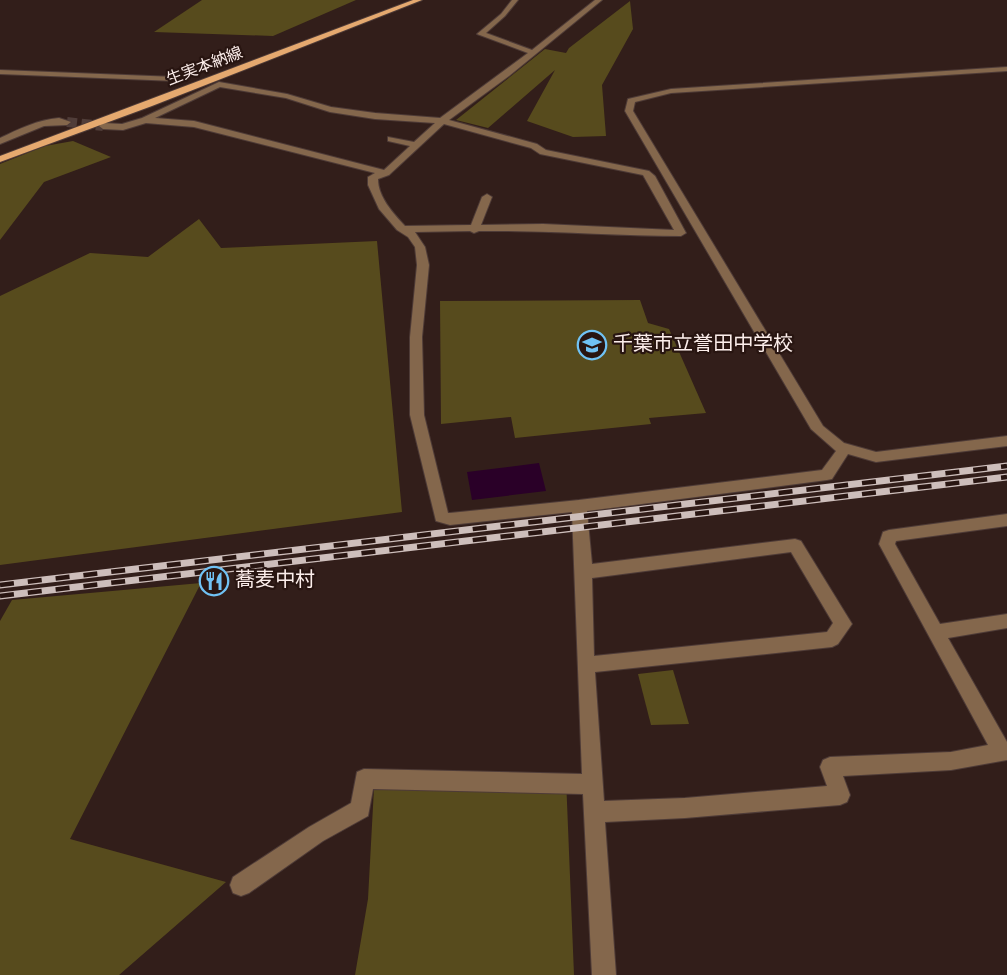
<svg xmlns="http://www.w3.org/2000/svg" width="1007" height="975" viewBox="0 0 1007 975" font-family="Overpass,'Noto Sans JP',sans-serif">
  <rect width="100%" height="100%" fill="#321e1a"/>
  <g fill="#574b1d">
    <polygon points="202,0 356,0 273,36 154,32"/>
    <polygon points="630,1 633,29 602,85 606,136 573,137 527,121 555,70 488,128 456,120 545,49 566,53 569,48"/>
    <polygon points="73,141 111,157 44,182 0,240 0,164 45,146"/>
    <polygon points="199,219 221,248 377,241 402,512 0,565 0,296 90,253 148,257"/>
    <polygon points="640,300 648,323 669,329 706,413 649,418 651,424 515,438 511,417 441,424 440,301"/>
    <polygon points="201,583 70,839 226,882 119,975 0,975 0,621 12,600"/>
    <polygon points="673,670 689,724 651,725 638,674"/>
    <polygon points="566,778 574,975 355,975 368,899 374,788"/>
  </g>
  <polygon fill="#2a0028" points="539,463 546,491 472,500 467,472"/>
  <g fill="none" stroke-linecap="round" stroke-linejoin="round">
    <polyline stroke="#503d39" stroke-width="10" stroke-dasharray="10 4.5" stroke-linecap="butt" points="67,122 103,126"/>
    <g stroke="#4e3b37" stroke-width="2">
      <g id="minor">
        <path d="M512 0H518L505 16 486 33 532 50 595 0H602L509 76 449 120 537 144 546 150 649 171 655 176 686 233 681 236C613 236 546 230 479 231L474 233 470 231 415 232 425 247 429 265 422 337 424 415 448 513H450L579 500 822 470 836 451 811 429 625 111 628 99 671 89 1007 67V71L671 93 635 102 633 111 823 426 844 443 876 452 1007 436V446L876 462 848 454 832 479 827 480 587 511 592 564 795 539 801 541 852 624 838 644 832 647 595 672 604 801 685 798 827 786 820 767 823 760 830 757 951 752 988 745 879 544 883 532 889 530 1007 514V526L896 541 895 544 940 624 1007 614V628L948 638 1007 742V760L951 770 843 776 850 795 847 802 840 805 685 818 605 822 616 975H592L583 794 373 789 368 816 323 841 249 893 241 896 233 893 230 885 233 877 309 827 351 803 357 772 364 769 582 774 572 512 450 525 436 521 410 415V337L417 265 415 247 408 237 397 230 379 209 368 185V177L375 173 194 127 146 123 123 130 103 129 99 126 103 123 122 124 142 118 219 82 287 94 331 107 375 113 440 118 528 53 477 34 501 14ZM220 87 286 98 330 112 375 119 435 123 414 142 388 137V141L410 146 384 170 194 121 155 118ZM444 124 531 148 540 154 643 175 674 230 543 224 481 225 492 197 487 194 482 197 471 225 405 226C393 213 378 197 378 179L389 175ZM791 552 833 623 827 632 594 656 592 578Z"/>
        <polygon points="0,70 176,77 180,79 176,81 0,74"/>
        <path d="M59 118 71 122 67 125 44 126 0 144V138C19 129 37 120 59 118Z"/>
      </g>
    </g>
    <g stroke="#4e3b37" stroke-width="2">
      <polygon id="major" points="413,0 422,0 152,106 0,162 0,156"/>
    </g>
    <use href="#minor" fill="#84674c" fill-rule="evenodd"/>
    <use href="#major" fill="#e5a96f" fill-rule="evenodd"/>
    <g stroke="#cdbebb" stroke-width="7">
      <g id="rail">
        <polyline points="0,585 1007,466"/>
        <polyline points="0,596 1007,477"/>
      </g>
    </g>
    <use href="#rail" stroke="#281511" stroke-width="4.5" stroke-dasharray="14" stroke-linecap="butt"/>
  </g>
  <defs>
    <g id="school-ring" transform="scale(1.5)"><circle r="9.5" fill="#281511" stroke="#70c2f4" stroke-width="1.5"/><path d="M0-5L7-2L0 1L-7-2ZM-4 1L0 2.5L4 1V4Q0 6-4 4Z" fill="#70c2f4"/></g>
    <g id="restaurant-ring" transform="scale(1.5)"><circle r="9.5" fill="#281511" stroke="#70c2f4" stroke-width="1.5"/><path d="M-5-6h1v4h1v-4h1v4h1v-4h1v5L-1.5 .5V6h-2V.5L-5-1ZM5-6V6H3V1.5H1.5Q1.5-4 5-6Z" fill="#70c2f4"/></g>
  </defs>
  <g fill-rule="evenodd">
    <use href="#school-ring" x="592" y="345"/>
    <use href="#restaurant-ring" x="214" y="581"/>
  </g>
  <g text-anchor="middle" dominant-baseline="central" stroke-width="4.5" stroke-linejoin="round" paint-order="stroke">
    <g font-size="16" fill="#fceeeb" stroke="#281511">
      <text transform="translate(205 67) rotate(-21)">生実本納線</text>
    </g>
    <g font-size="20" fill="#fceeeb" stroke="#281511" text-anchor="start">
      <text x="613" y="345">千葉市立誉田中学校</text>
      <text x="235" y="581">蕎麦中村</text>
    </g>
  </g>
</svg>
